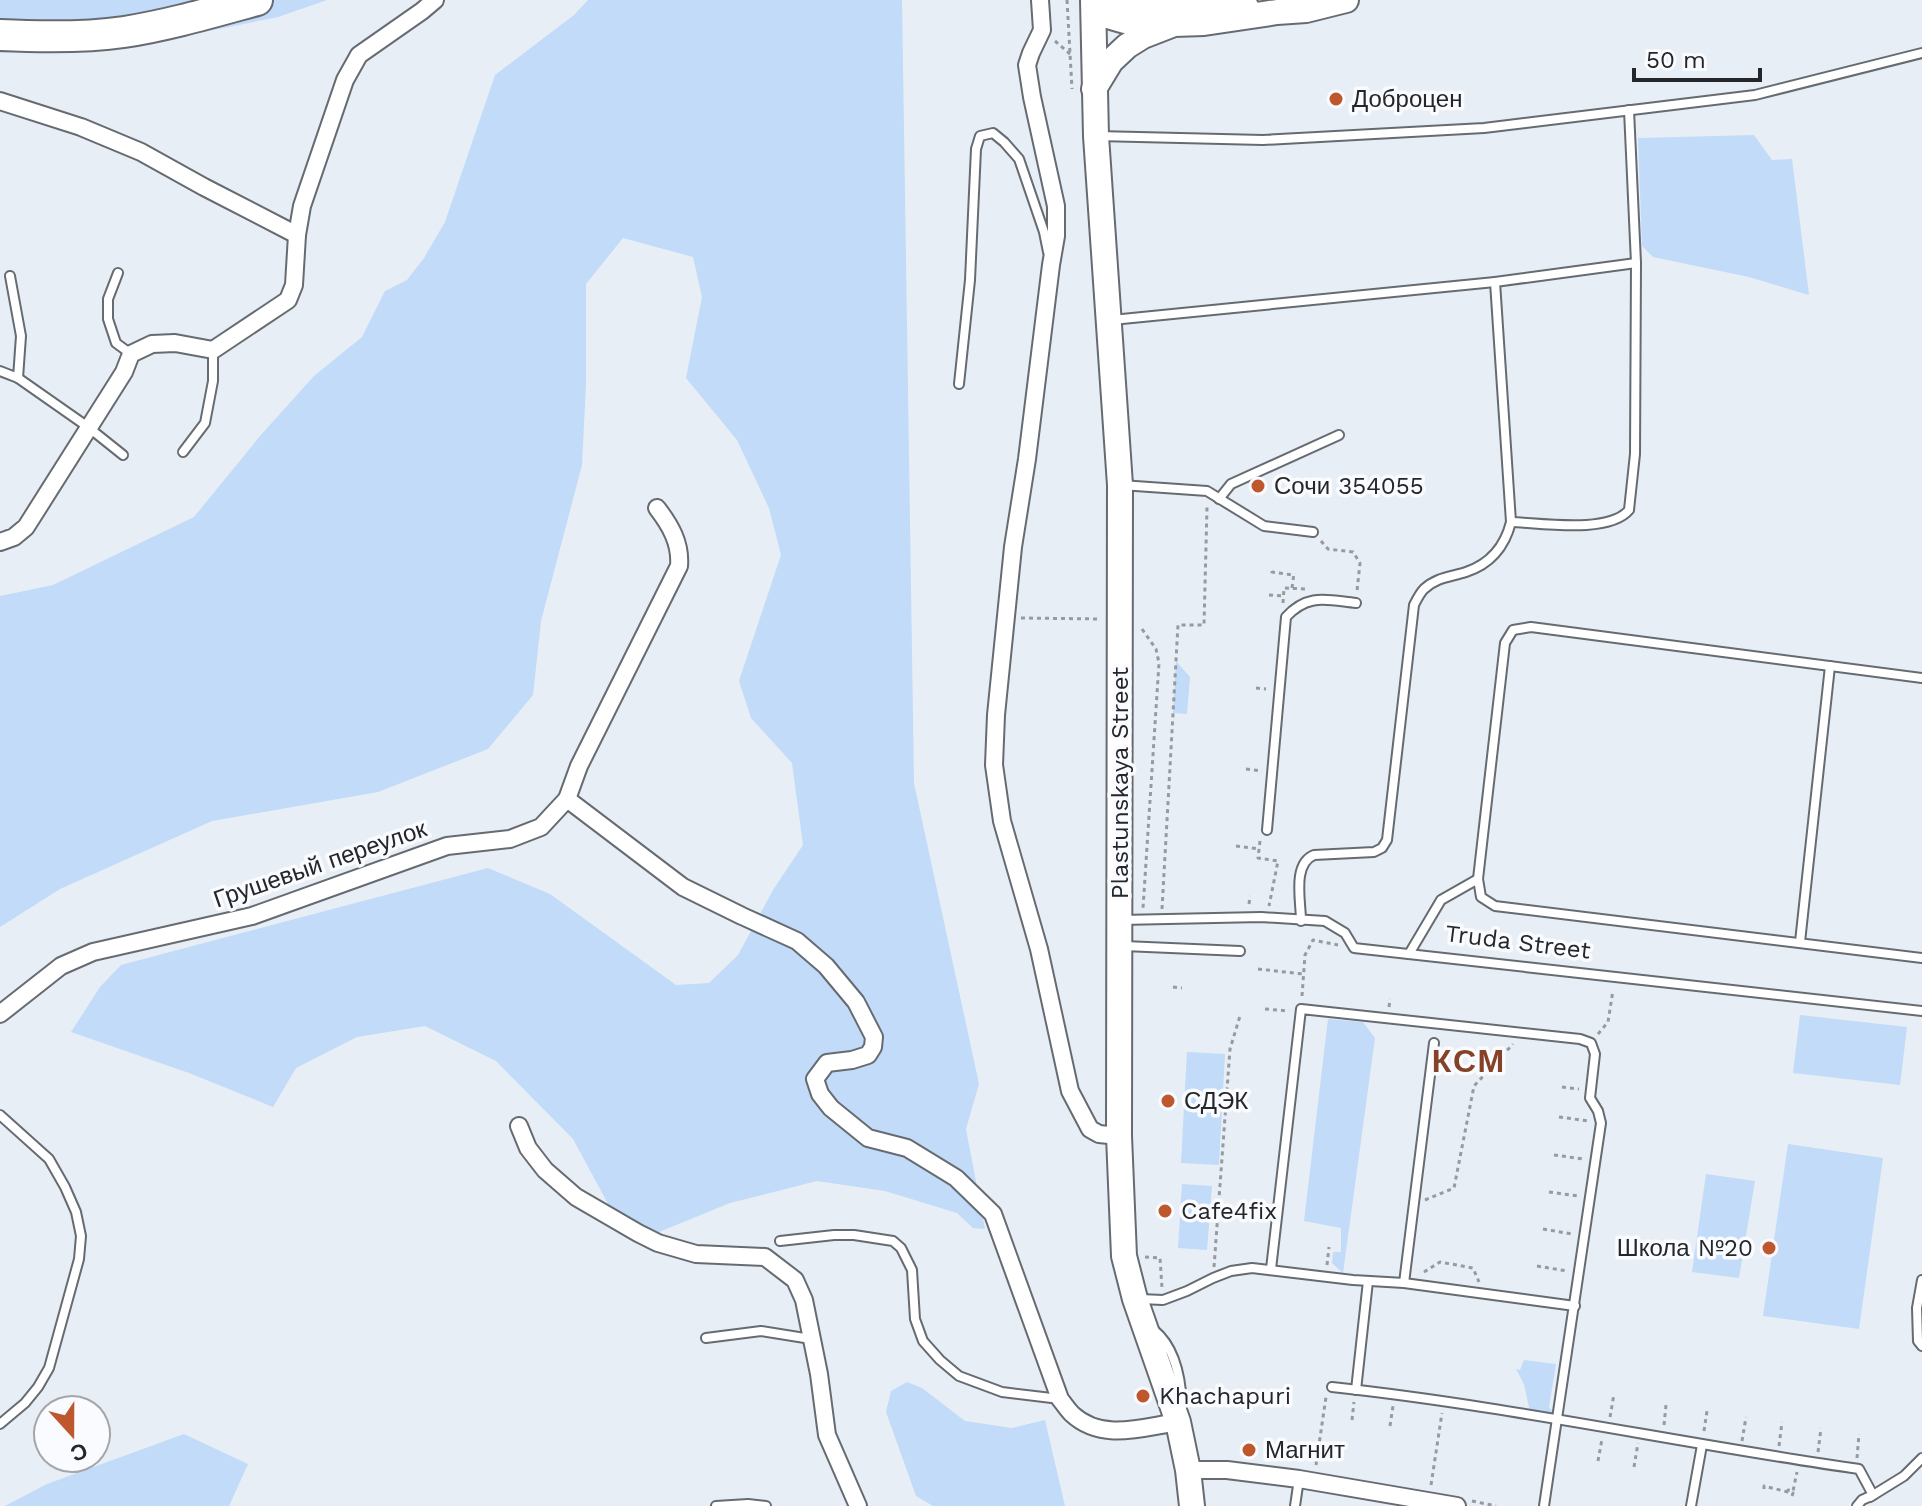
<svg xmlns="http://www.w3.org/2000/svg" width="1922" height="1506" viewBox="0 0 1922 1506" font-family="'Work Sans',sans-serif">
  <rect width="100%" height="100%" fill="#e8eef5"/>
  <g fill="#c1dbf8">
    <polygon points="0,0 327,0 278,17 129,47 0,53"/>
    <polygon points="588,0 902,0 914,783 979,1084 966,1129 985,1229 973,1228 957,1213 885,1191 817,1181 730,1203 654,1234 613,1213 573,1139 496,1061 425,1026 357,1037 296,1068 273,1107 189,1073 71,1032 100,987 121,965 488,868 550,894 676,985 709,983 738,955 773,890 803,845 792,763 751,718 739,681 781,555 769,508 737,440 686,378 702,297 693,257 623,238 586,284 586,384 582,465 541,621 533,695 488,749 378,792 212,821 60,889 0,927 0,596 53,585 194,517 260,436 314,376 362,337 385,291 407,280 424,258 445,222 495,75 574,15"/>
    <polygon points="1754,135 1772,160 1792,159 1809,295 1749,277 1653,257 1642,246 1638,138"/>
    <polygon points="1176,661 1190,677 1187,714 1173,713"/>
    <polygon points="1800,1015 1907,1027 1900,1085 1793,1073"/>
    <polygon points="1328,1019 1363,1022 1375,1038 1343,1273 1332,1263 1333,1252 1341,1252 1341,1228 1304,1221"/>
    <polygon points="1187,1052 1225,1054 1219,1165 1181,1163"/>
    <polygon points="1788,1144 1883,1158 1859,1329 1763,1316"/>
    <polygon points="1706,1174 1755,1181 1739,1278 1692,1272"/>
    <polygon points="1182,1184 1212,1186 1207,1250 1178,1248"/>
    <polygon points="1524,1360 1556,1364 1549,1407 1554,1413 1555,1416 1530,1412 1524,1384 1516,1369 1520,1370"/>
    <polygon points="907,1382 922,1388 965,1421 1012,1428 1045,1420 1065,1506 933,1506 916,1496 886,1412 891,1391"/>
    <polygon points="184,1434 248,1464 229,1506 5,1506 47,1484"/>
  </g>
  <g fill="none" stroke-linecap="round" stroke-linejoin="round">
    <g stroke="#666b71" stroke-width="12">
      <g id="lane">
        <polyline points="1097,136 1263,140 1484,128 1755,95 1922,53"/>
        <polyline points="118,273 108,299 108,319 116,343 131,354"/>
        <polyline points="1112,320 1495,282 1636,263"/>
        <polyline points="0,371 18,378 21,336 10,276"/>
        <polyline points="18,378 88,427 123,455"/>
        <polyline points="959,384 970,280 976,149 980,136 993,133 1004,142 1019,159 1044,232 1048,252"/>
        <polyline points="183,452 205,423 213,381 213,350"/>
        <polyline points="1121,485 1207,491 1264,526 1313,532"/>
        <polyline points="1219,499 1231,484 1339,435"/>
        <path d="M1511 522C1541 523 1609 534 1629 510L1635 454 1636 263 1629 110"/>
        <polyline points="1922,678 1531,627 1513,630 1505,643 1478,879 1481,897 1495,906 1922,958"/>
        <path d="M1267 830 1286 617C1308 593 1327 600 1356 603"/>
        <polyline points="1121,920 1261,917 1325,921 1345,933 1354,948 1922,1011"/>
        <path d="M1301 921C1301 901 1292 864 1314 855L1374 852 1382 848 1387 840 1414 605C1417 599 1420 593 1424 589 1437 577 1451 577 1466 572 1490 564 1505 546 1511 522L1495 282"/>
        <polyline points="1800,942 1830,666"/>
        <polyline points="1124,946 1240,951"/>
        <polyline points="1409,954 1441,900 1478,879"/>
        <polyline points="0,1115 49,1159 65,1187 76,1212 81,1236 79,1259 49,1368 38,1387 25,1403 0,1424"/>
        <polyline points="780,1241 834,1235 854,1235 893,1241 901,1248 912,1270 915,1319 923,1341 940,1360 959,1376 1002,1392 1060,1399"/>
        <polyline points="1271,1269 1301,1009 1580,1039 1591,1043 1595,1054 1590,1098 1598,1111 1601,1123 1544,1506"/>
        <polyline points="1922,1280 1917,1308 1918,1341 1922,1346"/>
        <polyline points="1404,1283 1434,1043"/>
        <polyline points="1140,1299 1163,1300 1187,1291 1213,1278 1231,1271 1252,1268 1353,1280 1404,1283 1575,1306"/>
        <path d="M1154 1330C1175 1347 1181 1380 1182 1405"/>
        <polyline points="706,1338 761,1331 811,1339"/>
        <path d="M1332 1387C1509 1406 1683 1444 1859 1469L1873 1495 1862 1500 1857 1506"/>
        <polyline points="1356,1390 1368,1281"/>
        <polyline points="1870,1497 1904,1476 1922,1458"/>
        <polyline points="716,1506 748,1504 766,1506"/>
        <polyline points="1295,1506 1299,1479"/>
        <polyline points="1691,1506 1702,1445"/>
      </g>
    </g>
    <g stroke="#666b71" stroke-width="20">
      <g id="street">
        <polyline points="1040,0 1042,30 1031,53 1027,65 1032,97 1056,206 1056,236 1051,265 1027,459 1013,547 996,715 994,765 1002,821 1039,949 1070,1091 1090,1129 1099,1134 1119,1136"/>
        <polyline points="0,101 81,127 141,152 204,187 297,235"/>
        <polyline points="0,542 14,537 26,527 124,372 131,354 152,344 175,343 213,350 288,300 294,285 297,235 302,206 345,80 359,55 422,11 435,0"/>
        <path d="M567 799 683 887 742 916 797 941 826 966 856 1002 874 1037 873 1047 868 1055 852 1060 827 1063 815 1079 820 1094 831 1108 868 1138 907 1148 956 1178 993 1214 1060 1399C1064 1404 1068 1410 1072 1414 1102 1442 1143 1427 1178 1422"/>
        <path d="M0 1014 61 966 93 952 252 916 447 846 510 839 541 827 567 799 579 766 679 566C681 543 670 525 657 508"/>
        <polyline points="519,1126 528,1148 545,1170 576,1197 638,1233 658,1243 696,1254 765,1257 795,1280 804,1300 819,1374 827,1435 858,1506"/>
        <polyline points="1188,1470 1227,1470 1299,1479 1457,1506"/>
      </g>
    </g>
    <g stroke="#666b71" stroke-width="28">
      <g id="secondary">
        <polyline points="1093,0 1096,136 1120,485 1119,1136 1124,1256 1135,1299 1178,1422 1188,1470 1192,1506"/>
        <polyline points="1171,0 1247,8"/>
        <polyline points="1108,9 1173,1"/>
        <polyline points="1094,12 1125,21 1166,24"/>
        <polyline points="1094,89 1111,61 1127,46 1143,36 1174,24 1204,23 1277,12 1306,10 1346,0"/>
      </g>
    </g>
    <g stroke="#666b71" stroke-width="34">
      <path id="highway" d="M0 35C41 37 83 38 124 32 169 25 213 12 257 0"/>
    </g>
    <g stroke="#969ba0" stroke-width="3" stroke-dasharray="4 4" stroke-linecap="butt">
      <polyline points="1067,0 1072,89"/>
      <polyline points="1055,41 1070,54"/>
      <polyline points="1321,541 1328,549 1353,552 1360,563 1357,591"/>
      <polyline points="1272,571 1272,572 1293,575"/>
      <polyline points="1292,588 1294,573"/>
      <polyline points="1269,595 1283,596"/>
      <polyline points="1283,603 1284,588 1306,589"/>
      <polyline points="1021,618 1101,619"/>
      <polyline points="1142,629 1156,649 1159,663 1143,908"/>
      <polyline points="1256,688 1266,689"/>
      <polyline points="1246,769 1262,771"/>
      <polyline points="1260,841 1258,858 1278,861 1269,906"/>
      <polyline points="1236,846 1259,849"/>
      <polyline points="1249,904 1250,896"/>
      <polyline points="1162,909 1178,625 1204,625 1207,507"/>
      <polyline points="1258,969 1303,974"/>
      <polyline points="1173,987 1182,988"/>
      <polyline points="1302,996 1305,955 1313,940 1338,945"/>
      <polyline points="1389,1007 1390,999"/>
      <polyline points="1265,1009 1289,1011"/>
      <polyline points="1598,1034 1608,1022 1613,990"/>
      <polyline points="1562,1087 1579,1089"/>
      <polyline points="1559,1117 1589,1121"/>
      <polyline points="1554,1155 1584,1159"/>
      <polyline points="1549,1192 1578,1196"/>
      <polyline points="1425,1200 1454,1188 1474,1086 1513,1044"/>
      <polyline points="1543,1229 1572,1234"/>
      <polyline points="1145,1257 1160,1258 1162,1288"/>
      <polyline points="1327,1265 1329,1247"/>
      <polyline points="1537,1266 1567,1271"/>
      <polyline points="1214,1267 1230,1049 1240,1016"/>
      <polyline points="1424,1272 1440,1262 1473,1268 1479,1282"/>
      <polyline points="1610,1417 1614,1394"/>
      <polyline points="1352,1420 1354,1402"/>
      <polyline points="1664,1425 1666,1405"/>
      <polyline points="1390,1426 1393,1406"/>
      <polyline points="1704,1431 1707,1411"/>
      <polyline points="1742,1441 1746,1417"/>
      <polyline points="1779,1446 1782,1422"/>
      <polyline points="1818,1452 1821,1428"/>
      <polyline points="1857,1458 1859,1434"/>
      <polyline points="1598,1461 1602,1439"/>
      <polyline points="1316,1465 1326,1397"/>
      <polyline points="1634,1467 1638,1443"/>
      <polyline points="1431,1485 1442,1413"/>
      <polyline points="1764,1489 1764,1486 1788,1492"/>
      <polyline points="1792,1496 1793,1493 1788,1492 1788,1490 1793,1491 1797,1472"/>
      <polyline points="1472,1501 1496,1506"/>
    </g>
    <use href="#lane" stroke="#fff" stroke-width="8"/>
    <use href="#street" stroke="#fff" stroke-width="16"/>
    <use href="#secondary" stroke="#fff" stroke-width="24"/>
    <use href="#highway" stroke="#fff" stroke-width="30"/>
  </g>
  <g fill="#be572e" stroke="#f9fbfe" stroke-width="3">
    <circle cx="1336" cy="99" r="8"/>
    <circle cx="1258" cy="486" r="8"/>
    <circle cx="1168" cy="1101" r="8"/>
    <circle cx="1165" cy="1211" r="8"/>
    <circle cx="1769" cy="1248" r="8"/>
    <circle cx="1143" cy="1396" r="8"/>
    <circle cx="1249" cy="1450" r="8"/>
  </g>
  <g text-anchor="middle" dominant-baseline="central" stroke-width="7" stroke-linejoin="round" paint-order="stroke">
    <g font-size="24" fill="#242629" stroke="#f9fbfe" text-anchor="start">
      <text x="1352" y="99">Доброцен</text>
      <text x="1274" y="486">Сочи 354055</text>
      <text x="1184" y="1101">СДЭК</text>
      <text x="1181" y="1211">Cafe4fix</text>
      <text x="1753" y="1248" text-anchor="end">Школа №20</text>
      <text x="1159" y="1396">Khachapuri</text>
      <text x="1265" y="1450">Магнит</text>
    </g>
    <g font-size="24" fill="#242629" stroke="#f9fbfe">
      <text transform="translate(1120 783) rotate(-90)">Plastunskaya Street</text>
      <text transform="translate(320 864) rotate(-19)">Грушевый переулок</text>
      <text transform="translate(1518 942) rotate(7)">Truda Street</text>
    </g>
    <g font-size="32" font-weight="bold" letter-spacing="2" fill="#854228" stroke="#f9fbfe">
      <text x="1469" y="1061">КСМ</text>
    </g>
  </g>
  <g transform="translate(72 1434) rotate(159)"><circle r="38" fill="#f9fbfe" stroke="#a4a6a9" stroke-width="2"/>
  <path d="M0-6L14 30L0 20L-14 30Z" fill="#be572e"/>
  <text y="-12" font-size="22" font-weight="bold" text-anchor="middle" fill="#242629">С</text>
  </g>
  <path d="M1634 68v12h126v-12" fill="none" stroke="#242629" stroke-width="4"/>
  <text x="1646" y="68" font-size="24" fill="#242629" stroke="#f9fbfe" stroke-width="6" paint-order="stroke">50 m</text>
</svg>
